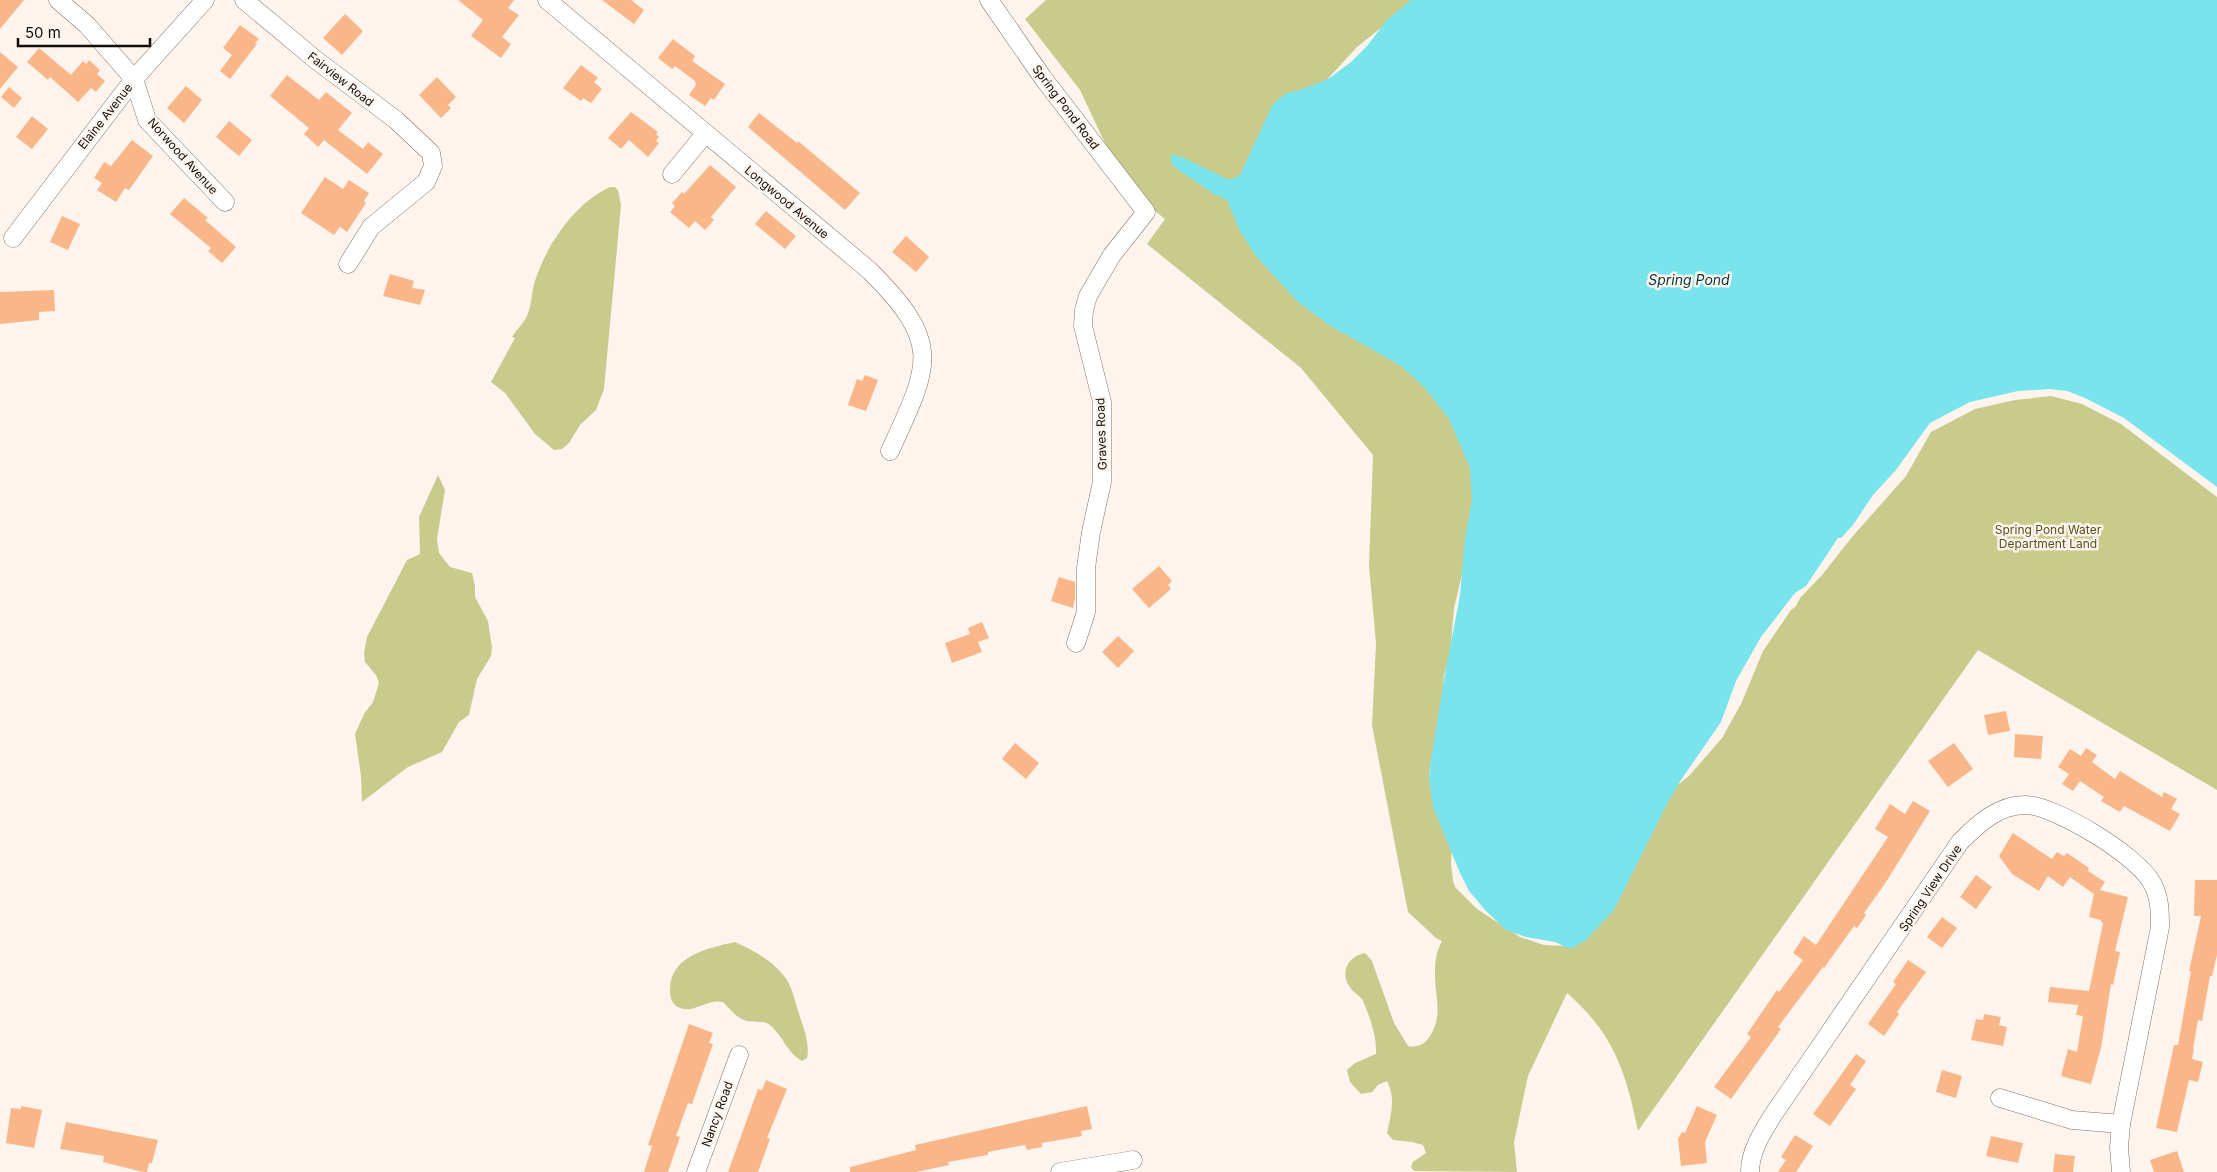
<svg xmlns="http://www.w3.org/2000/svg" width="2217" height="1172" viewBox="0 0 2217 1172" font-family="Inter,sans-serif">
  <rect width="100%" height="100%" fill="#fef4ee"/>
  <g fill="#c8cb8c">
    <path d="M1046 0H1416L1357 47 1324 83 1448 391 1475 483 1470 542 1454 608 1450 655 1444 675 1442 699 1429 774 1431 788 1452 845 1451 863 1453 881 1455 887 1477 909 1520 937 1544 945 1566 946 1641 845 1675 787 1689 776 1722 738 1741 704 1763 651 1791 610 1796 606 1800 598 1822 575 1852 537 1906 476 1931 432 1975 409 2015 400 2051 396 2082 404 2121 424 2217 497V790L1978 650 1638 1131C1626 1072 1614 1034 1567 993L1528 1076 1514 1142 1517 1172 1414 1171 1411 1167 1413 1162 1426 1153 1423 1145 1412 1142 1393 1140 1387 1133C1391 1115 1396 1098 1387 1081L1378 1085 1372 1092 1361 1094 1350 1082 1347 1070 1355 1063 1376 1054C1377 1037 1370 1017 1363 1001 1361 997 1356 994 1352 990 1339 975 1346 957 1365 953L1372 961 1394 1023 1408 1046C1418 1048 1425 1044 1430 1036 1444 1014 1434 995 1435 971 1435 960 1437 950 1442 941L1436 938 1408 912 1372 725 1376 643 1369 566 1373 455 1301 368 1147 244 1165 219 1126 188 1080 90 1025 19Z"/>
    <path d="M610 187H615L618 190 621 205 604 389 596 410 580 425 569 443 562 449 554 450 535 434 505 393 491 382 515 338 512 337C516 330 522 325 526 318 532 307 531 293 535 281 547 244 574 204 610 187Z"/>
    <polygon points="438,475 445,490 437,539 439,553 450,567 472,573 475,586 475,597 488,621 492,648 491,656 477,679 469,715 459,722 442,752 408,767 362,802 361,776 355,734 364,714 373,702 379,683 376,675 365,662 364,653 367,637 407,560 420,554 419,517"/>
    <path d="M735 942C755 951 774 961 787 980 793 990 796 1005 800 1017 804 1029 810 1045 807 1058L802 1061C787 1053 783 1036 770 1025 763 1020 756 1023 747 1021 736 1018 731 1010 723 1002 707 998 693 1015 678 1007 672 1004 670 997 670 991 669 956 708 948 735 942Z"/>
  </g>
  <polygon fill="#7ae4ed" points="1411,0 2217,0 2217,487 2124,418 2085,398 2067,391 2050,389 2018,391 1970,402 1930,423 1896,470 1873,495 1853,525 1841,538 1838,538 1806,586 1795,593 1761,637 1736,681 1721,722 1681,780 1669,800 1614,910 1585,941 1570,949 1555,942 1526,937 1506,930 1485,910 1469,891 1460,873 1433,807 1429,777 1431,760 1444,679 1460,595 1465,538 1472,500 1470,468 1449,419 1424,387 1401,366 1329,325 1298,302 1255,255 1239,229 1227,200 1214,194 1173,166 1170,155 1180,156 1229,180 1240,175 1273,104 1285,94 1306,88 1328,79 1351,62 1367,46 1387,20"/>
  <g fill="#f9b688">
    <polygon points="0,0 24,0 0,29"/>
    <polygon points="458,0 514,0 508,8 519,15 502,37 511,44 501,58 471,36 483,20"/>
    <polygon points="602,0 631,0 644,10 634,24"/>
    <polygon points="345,14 363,31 342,55 323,38"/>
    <polygon points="240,25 259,39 255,43 257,44 230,79 220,71 232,55 223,48"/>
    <polygon points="673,39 695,56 692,61 725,84 714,100 711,98 705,106 689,95 696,85 695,81 675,66 672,69 658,58"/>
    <polygon points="39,48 71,75 83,61 86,64 89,60 100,70 97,74 105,81 96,92 91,88 78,102 50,77 48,80 27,62"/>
    <polygon points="0,52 18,67 0,89"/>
    <polygon points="581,65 598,78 594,82 602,89 591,103 583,98 581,101 563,88"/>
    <polygon points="287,75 319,100 326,92 352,113 338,130 363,149 368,142 383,154 367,174 324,140 318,147 304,134 309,128 270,96"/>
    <polygon points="437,77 456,97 448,105 451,108 441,118 419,95"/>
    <polygon points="186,86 202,100 184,123 167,108"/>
    <polygon points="9,87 22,98 14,108 1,97"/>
    <polygon points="631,112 658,132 656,134 659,137 656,141 659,143 648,157 629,140 621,149 608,138"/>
    <polygon points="759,113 797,143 798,141 860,193 845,210 748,127"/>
    <polygon points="32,116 48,129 32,149 16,137"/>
    <polygon points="229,121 252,140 239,156 216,137"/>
    <polygon points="132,140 153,156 129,190 125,188 116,202 97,190 102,183 94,178 104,162 111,166"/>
    <polygon points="710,165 736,187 711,217 714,220 705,230 695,221 689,228 670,212 675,206 672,203 682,192 684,194"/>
    <polygon points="325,177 343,189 349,180 369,193 364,201 366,203 347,232 340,227 334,235 301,213"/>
    <polygon points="184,198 208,218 205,220 236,247 222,263 208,251 211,248 170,214"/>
    <polygon points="766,211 796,236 785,249 755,224"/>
    <polygon points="62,216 80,224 68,250 50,242"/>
    <polygon points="906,236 929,257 916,272 892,252"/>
    <polygon points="390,274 414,281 412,288 425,290 420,305 383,296"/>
    <polygon points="54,290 55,311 39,312 39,320 0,324 0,292"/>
    <polygon points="865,375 878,380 866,411 848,405 857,379 862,381"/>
    <polygon points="1159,566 1172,581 1168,585 1171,589 1149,608 1132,589"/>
    <polygon points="1059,577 1075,582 1075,599 1073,608 1051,601"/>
    <polygon points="982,622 989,638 978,642 982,652 952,663 945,643 970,634 968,628"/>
    <polygon points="1118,636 1134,651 1118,668 1102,652"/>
    <polygon points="2006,711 2010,731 1988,735 1984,715"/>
    <polygon points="2015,734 2043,736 2041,759 2014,757"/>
    <polygon points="1015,743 1039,763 1026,779 1002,759"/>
    <polygon points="1954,743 1973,769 1948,787 1928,761"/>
    <polygon points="2086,748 2097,755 2092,762 2115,779 2120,771 2162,797 2164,792 2177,799 2171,809 2180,814 2170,831 2124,806 2120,812 2101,801 2104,797 2080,781 2073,791 2062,784 2069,774 2058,767 2070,749 2081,756"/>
    <polygon points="1913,801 1930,811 1886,882 1864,913 1866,915 1857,928 1854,926 1824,968 1823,967 1778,1027 1781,1029 1731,1099 1714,1087 1751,1037 1747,1034 1777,990 1779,992 1803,960 1793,953 1804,936 1816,945 1888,837 1875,829 1890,804 1905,814"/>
    <polygon points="2013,833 2052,859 2057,852 2064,856 2067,853 2089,868 2088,871 2105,882 2100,890 2128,897 2115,951 2120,952 2113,985 2111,984 2101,1048 2091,1084 2061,1076 2068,1049 2077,1052 2083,1016 2076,1015 2078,1005 2048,1002 2050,987 2089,991 2103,923 2101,922 2101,920 2089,917 2094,894 2070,877 2063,887 2048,876 2039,891 2012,874 1999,856"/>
    <polygon points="1976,875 1992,887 1976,909 1960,897"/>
    <polygon points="2195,880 2217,880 2217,955 2212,976 2210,976 2202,1021 2198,1020 2193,1049 2194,1049 2192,1059 2203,1062 2198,1082 2189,1080 2177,1132 2156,1128 2174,1045 2178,1045 2191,971 2189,971 2201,916 2194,916"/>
    <polygon points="1942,917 1957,928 1942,948 1927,937"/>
    <polygon points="1908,960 1926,972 1897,1012 1899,1014 1884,1036 1868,1024 1896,984 1893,982"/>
    <polygon points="1984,1014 2001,1017 1999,1025 2007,1027 2003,1046 1971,1040 1976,1019 1983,1020"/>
    <polygon points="689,1024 713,1033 709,1043 713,1044 692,1104 688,1103 676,1136 680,1137 668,1172 644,1172 652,1146 648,1145"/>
    <polygon points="1856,1054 1866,1061 1850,1085 1856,1089 1830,1126 1813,1114"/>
    <polygon points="1942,1070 1962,1076 1956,1098 1936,1092"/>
    <polygon points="766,1080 787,1089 767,1138 770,1139 758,1172 728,1172 758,1089 762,1090"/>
    <polygon points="21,1106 42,1110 34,1148 6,1143 11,1108 21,1109"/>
    <polygon points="1087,1106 1092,1129 1081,1131 1082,1136 1042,1143 1042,1147 1027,1150 1025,1145 988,1152 988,1155 948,1162 949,1165 916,1172 850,1172 850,1167 916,1150 915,1145"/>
    <polygon points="1697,1106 1717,1115 1705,1142 1707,1163 1681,1166 1678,1139 1682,1132 1685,1133"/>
    <polygon points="66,1122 158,1140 152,1163 149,1163 147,1172 143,1172 103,1162 104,1156 60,1149"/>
    <polygon points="1795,1135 1813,1146 1796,1172 1778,1172 1786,1160 1781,1157"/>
    <polygon points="1991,1136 2023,1143 2018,1163 1986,1156"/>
    <polygon points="2177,1151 2184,1172 2154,1172 2150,1160"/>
    <polygon points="2055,1154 2075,1156 2073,1172 2053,1172"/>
  </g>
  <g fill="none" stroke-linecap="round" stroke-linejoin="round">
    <g stroke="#7e7066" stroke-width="19">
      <g id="street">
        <polyline points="58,0 87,25 134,79 147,120 225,202"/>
        <polyline points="244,0 316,60 396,120 431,153 433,166 426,182 371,227 348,264"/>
        <path d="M547 0 870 271C943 344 930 364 890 451"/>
        <polyline points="989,0 1043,78 1146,212 1112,255 1088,296 1084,310 1083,326 1102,402 1102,482 1091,532 1086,568 1086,612 1076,643"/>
        <polyline points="672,174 705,134"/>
        <polyline points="13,238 134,79 205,0"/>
        <polyline points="2000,1098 2072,1120 2121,1124"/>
        <polyline points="696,1172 739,1055"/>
        <polyline points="1060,1172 1133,1160"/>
        <path d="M1750 1172C1750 1151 1762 1133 1773 1115L1960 842C1978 824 1998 805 2025 805 2055 805 2138 856 2152 883 2160 897 2160 912 2160 927L2121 1124 2119 1147 2121 1172"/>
      </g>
    </g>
    <use href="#street" stroke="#fff" stroke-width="18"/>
  </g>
  <g text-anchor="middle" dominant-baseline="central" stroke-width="5" stroke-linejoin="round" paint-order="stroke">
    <g font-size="12" fill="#140e0b" stroke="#fef4ee">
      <text transform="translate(341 79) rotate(38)">Fairview Road</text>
      <text transform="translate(1066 107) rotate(53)">Spring Pond Road</text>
      <text transform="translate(105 116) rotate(-52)">Elaine Avenue</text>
      <text transform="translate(183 156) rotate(48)">Norwood Avenue</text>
      <text transform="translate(787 202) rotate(40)">Longwood Avenue</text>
      <text transform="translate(1101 434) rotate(-92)">Graves Road</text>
      <text transform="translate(1930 888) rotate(-56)">Spring View Drive</text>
      <text transform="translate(717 1114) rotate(-70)">Nancy Road</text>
    </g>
    <g font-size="12" fill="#52531b" stroke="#fef4ee">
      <text x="2048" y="529">Spring Pond Water<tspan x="2048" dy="14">Department Land</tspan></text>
    </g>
    <g font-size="14" font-style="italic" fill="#03393d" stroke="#fef4ee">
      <text x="1689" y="279">Spring Pond</text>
    </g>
  </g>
  <path d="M18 38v8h132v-8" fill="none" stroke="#140e0b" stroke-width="2.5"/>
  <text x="25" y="38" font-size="15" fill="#140e0b" stroke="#fef4ee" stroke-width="4" paint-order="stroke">50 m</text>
</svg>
